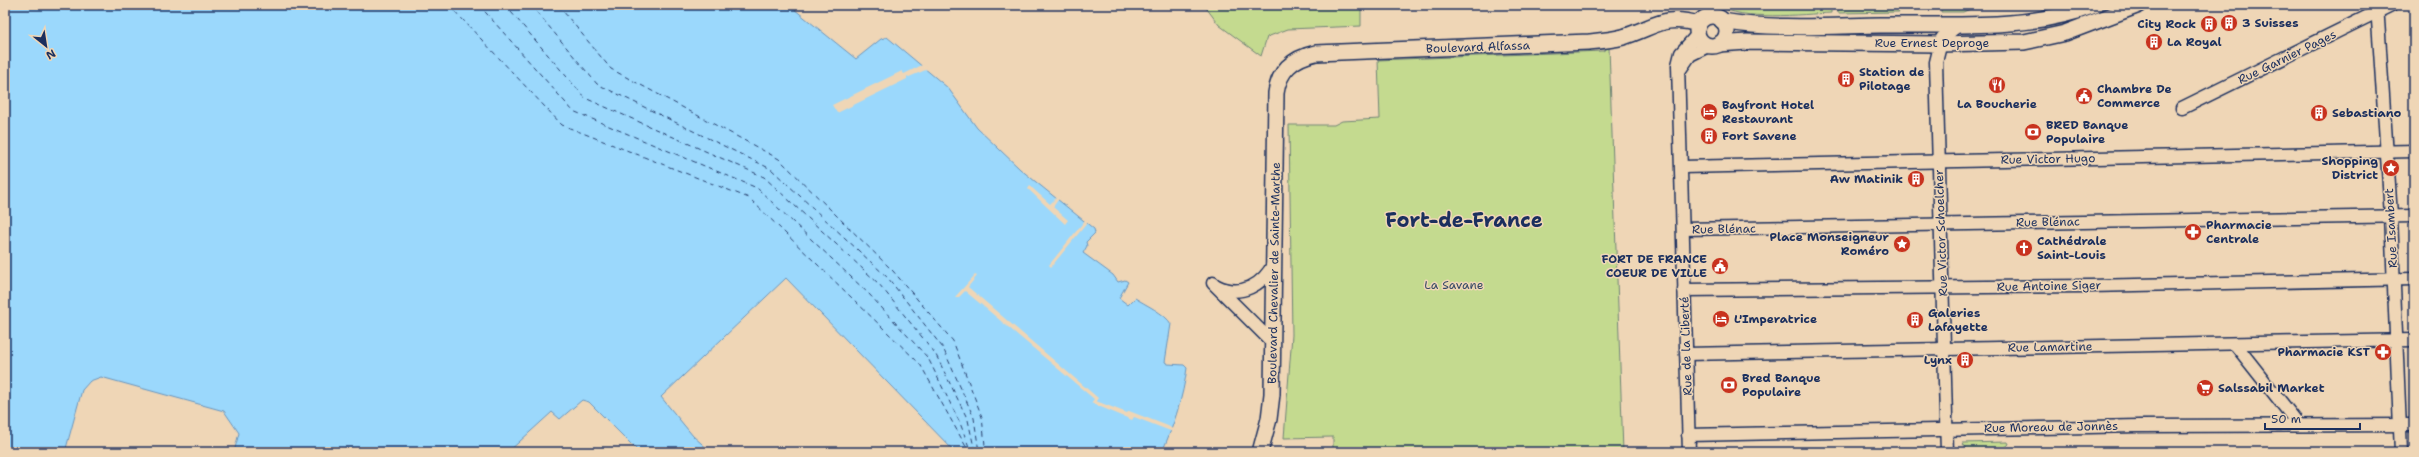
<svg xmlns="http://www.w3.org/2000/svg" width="2419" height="457" viewBox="0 0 2419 457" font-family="'Shantell Sans',sans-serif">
  <rect width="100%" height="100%" fill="#efd6b6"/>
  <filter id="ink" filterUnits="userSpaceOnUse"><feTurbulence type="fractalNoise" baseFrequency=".025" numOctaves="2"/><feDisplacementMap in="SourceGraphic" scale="8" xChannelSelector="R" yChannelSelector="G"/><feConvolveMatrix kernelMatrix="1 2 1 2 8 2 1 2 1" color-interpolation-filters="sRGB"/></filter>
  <g filter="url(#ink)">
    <g fill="#c4da8f" stroke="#708476">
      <polygon points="1204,5 1361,5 1361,26 1288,29 1267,37 1261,56 1219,25"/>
      <path d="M1718 5H1827V7H1831V13C1802 14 1741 22 1718 5Z"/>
      <polygon points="1843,5 1899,5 1899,12 1838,13 1838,8 1842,7"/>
      <polygon points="1942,5 1996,5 1975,7 1963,12 1941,12"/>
      <polygon points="1609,47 1623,452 1333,452 1333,437 1284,438 1292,335 1289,125 1334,125 1342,121 1380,119 1378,60 1603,51"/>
      <polygon points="2008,442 2009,444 2000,452 1970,452 1962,443"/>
    </g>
    <path fill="#9bd8fc" stroke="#6894bd" d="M5 5H789L856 59 881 39 887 37 948 88 977 128 1020 169 1094 229 1095 233 1086 242 1087 246 1083 253 1113 275 1118 282 1125 280 1128 282 1119 298 1128 305 1135 298C1144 304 1166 314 1171 324L1165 362 1168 364 1184 365 1187 368C1183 397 1174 425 1162 452H955L786 278 661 397 693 436 711 452H639L589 402 582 400 560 419 552 412 508 452H234L239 433 224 411 101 377 90 381 82 390 65 452H5Z"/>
    <g fill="#efd6b6">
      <polygon points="922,65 928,69 909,77 907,76 907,79 837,113 832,105 902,71 904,74"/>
      <polygon points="1030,186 1050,204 1058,196 1060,197 1053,207 1068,220 1065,224 1028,189"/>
      <polygon points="1086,219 1088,222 1051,267 1049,265"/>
      <polygon points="975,275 977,276 968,287 1098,398 1096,401 1127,413 1129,411 1168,426 1174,430 1173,432 1134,417 1132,420 1091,403 1094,399 965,291 959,297 955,297"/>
    </g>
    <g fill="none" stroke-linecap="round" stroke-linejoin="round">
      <g stroke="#28406e" stroke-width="1" stroke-dasharray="5 4" stroke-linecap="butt">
        <polyline points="449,5 562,125 749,198 920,364 969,452"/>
        <polyline points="479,5 573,111 757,188 869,294 928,358 960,423 971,452"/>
        <polyline points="505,5 585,98 764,177 879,284 935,353 968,420 975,452"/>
        <polyline points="531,5 597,84 771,169 888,278 943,348 974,418 979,452"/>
        <polyline points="558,5 611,69 779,159 893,271 953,341 982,417 985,445 984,452"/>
      </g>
      <g stroke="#1b2f5e" stroke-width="15">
        <g id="minor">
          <polyline points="2377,5 2391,216 2401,452"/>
          <polyline points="1679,71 1690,55 1710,45"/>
          <polyline points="2182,108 2391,5"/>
          <polyline points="1682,167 2414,151"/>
          <polyline points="1683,229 2414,216"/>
          <polyline points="1213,283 1273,343"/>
          <path d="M1217 286C1241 298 1263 285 1274 263"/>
          <polyline points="1684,290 2090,286 2414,279"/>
          <polyline points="2235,344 2299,425"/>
          <polyline points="1686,354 2414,340"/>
          <polyline points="1688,435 2139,426 2414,425"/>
          <polyline points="1689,452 1678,65 1681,53 1697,35"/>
          <polyline points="1947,452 1936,62 1942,38 1960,24"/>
        </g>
      </g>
      <g stroke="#1b2f5e" stroke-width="18">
        <g id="major">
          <circle cx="1712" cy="31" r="15"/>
          <path d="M1722 21C1774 30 1828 26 1880 25 1951 24 2028 31 2095 5"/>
          <polyline points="1718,44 1747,42 1939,44 2024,42 2065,33 2139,5"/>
          <path d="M1260 452 1269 419 1272 394 1276 93C1279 70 1293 58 1316 53L1589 42C1600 41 1612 40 1623 37 1655 27 1664 14 1698 24"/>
        </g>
      </g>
      <use href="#minor" stroke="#efd6b6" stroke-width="12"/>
      <use href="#major" stroke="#efd6b6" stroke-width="15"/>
    </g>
  </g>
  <defs>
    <g id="building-disc" transform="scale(0.9)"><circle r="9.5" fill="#c8321e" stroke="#efd6b6"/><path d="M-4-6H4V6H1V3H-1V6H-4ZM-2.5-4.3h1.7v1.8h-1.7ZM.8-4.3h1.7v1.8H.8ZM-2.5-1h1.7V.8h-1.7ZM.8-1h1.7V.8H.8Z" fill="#fff"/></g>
    <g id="restaurant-disc" transform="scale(0.9)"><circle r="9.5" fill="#c8321e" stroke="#efd6b6"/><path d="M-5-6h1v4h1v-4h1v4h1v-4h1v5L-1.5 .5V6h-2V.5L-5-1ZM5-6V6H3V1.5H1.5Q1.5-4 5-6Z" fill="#fff"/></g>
    <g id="civic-disc" transform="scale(0.9)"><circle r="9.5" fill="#c8321e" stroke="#efd6b6"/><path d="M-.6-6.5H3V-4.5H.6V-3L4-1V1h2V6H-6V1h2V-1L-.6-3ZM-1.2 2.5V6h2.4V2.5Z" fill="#fff"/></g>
    <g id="hotel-disc" transform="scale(0.9)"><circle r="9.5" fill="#c8321e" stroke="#efd6b6"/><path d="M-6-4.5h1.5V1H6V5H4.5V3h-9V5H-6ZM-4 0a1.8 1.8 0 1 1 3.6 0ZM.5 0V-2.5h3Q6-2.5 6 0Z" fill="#fff"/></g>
    <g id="bank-disc" transform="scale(0.9)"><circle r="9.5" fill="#c8321e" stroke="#efd6b6"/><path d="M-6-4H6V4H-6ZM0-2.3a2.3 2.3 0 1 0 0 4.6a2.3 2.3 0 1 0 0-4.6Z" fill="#fff"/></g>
    <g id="sight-disc" transform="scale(0.9)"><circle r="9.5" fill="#c8321e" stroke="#efd6b6"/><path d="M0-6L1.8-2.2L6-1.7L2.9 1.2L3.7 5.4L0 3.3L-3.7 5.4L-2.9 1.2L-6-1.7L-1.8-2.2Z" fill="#fff"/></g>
    <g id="pharmacy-disc" transform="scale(0.9)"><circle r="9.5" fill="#c8321e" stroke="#efd6b6"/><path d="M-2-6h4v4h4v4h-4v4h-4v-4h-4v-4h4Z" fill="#fff"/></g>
    <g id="church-disc" transform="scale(0.9)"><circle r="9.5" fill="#c8321e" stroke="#efd6b6"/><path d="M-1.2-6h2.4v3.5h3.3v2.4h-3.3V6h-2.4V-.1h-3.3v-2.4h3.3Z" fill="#fff"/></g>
    <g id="supermarket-disc" transform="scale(0.9)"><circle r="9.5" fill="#c8321e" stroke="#efd6b6"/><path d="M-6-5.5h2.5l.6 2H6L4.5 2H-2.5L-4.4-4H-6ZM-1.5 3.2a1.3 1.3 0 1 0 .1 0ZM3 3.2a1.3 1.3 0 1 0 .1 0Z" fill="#fff"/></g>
  </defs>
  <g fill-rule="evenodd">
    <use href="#building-disc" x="2229" y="23"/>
    <use href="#building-disc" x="2209" y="24"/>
    <use href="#building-disc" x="2154" y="42"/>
    <use href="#building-disc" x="1846" y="79"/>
    <use href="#restaurant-disc" x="1997" y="85"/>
    <use href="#civic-disc" x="2084" y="96"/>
    <use href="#hotel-disc" x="1709" y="112"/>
    <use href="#building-disc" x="2319" y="113"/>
    <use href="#bank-disc" x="2033" y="132"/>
    <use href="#building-disc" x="1709" y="136"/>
    <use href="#sight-disc" x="2391" y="168"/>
    <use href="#building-disc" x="1916" y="179"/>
    <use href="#pharmacy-disc" x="2193" y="232"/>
    <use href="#sight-disc" x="1902" y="244"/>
    <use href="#church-disc" x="2024" y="248"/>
    <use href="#civic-disc" x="1720" y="266"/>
    <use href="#hotel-disc" x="1721" y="319"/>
    <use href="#building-disc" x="1915" y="320"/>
    <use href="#pharmacy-disc" x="2383" y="352"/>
    <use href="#building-disc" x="1965" y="360"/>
    <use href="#bank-disc" x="1729" y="385"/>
    <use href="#supermarket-disc" x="2205" y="388"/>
  </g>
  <g text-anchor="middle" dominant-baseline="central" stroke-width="3" stroke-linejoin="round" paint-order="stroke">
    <g font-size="12" font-weight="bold" fill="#1b2f5e" stroke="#efd6b6" text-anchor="start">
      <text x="2242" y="23">3 Suisses</text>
      <text x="2196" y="24" text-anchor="end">City Rock</text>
      <text x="2167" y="42">La Royal</text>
      <text x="1859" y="72">Station de<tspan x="1859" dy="14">Pilotage</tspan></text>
      <text x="2097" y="89">Chambre De<tspan x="2097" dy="14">Commerce</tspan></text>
      <text x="1997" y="104" text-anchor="middle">La Boucherie</text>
      <text x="1722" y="105">Bayfront Hotel<tspan x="1722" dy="14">Restaurant</tspan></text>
      <text x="2332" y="113">Sebastiano</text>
      <text x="2046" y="125">BRED Banque<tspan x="2046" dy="14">Populaire</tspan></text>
      <text x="1722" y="136">Fort Savene</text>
      <text x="2378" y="161" text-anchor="end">Shopping<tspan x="2378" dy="14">District</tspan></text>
      <text x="1903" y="179" text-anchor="end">Aw Matinik</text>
      <text x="2206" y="225">Pharmacie<tspan x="2206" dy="14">Centrale</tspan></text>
      <text x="1889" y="237" text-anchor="end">Place Monseigneur<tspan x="1889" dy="14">Roméro</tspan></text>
      <text x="2037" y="241">Cathédrale<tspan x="2037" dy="14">Saint-Louis</tspan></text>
      <text x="1707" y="259" text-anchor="end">FORT DE FRANCE<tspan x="1707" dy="14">COEUR DE VILLE</tspan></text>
      <text x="1928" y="313">Galeries<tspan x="1928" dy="14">Lafayette</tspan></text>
      <text x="1734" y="319">L'Imperatrice</text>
      <text x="2370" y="352" text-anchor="end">Pharmacie KST</text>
      <text x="1952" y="360" text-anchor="end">Lynx</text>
      <text x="1742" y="378">Bred Banque<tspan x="1742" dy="14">Populaire</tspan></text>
      <text x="2218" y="388">Salssabil Market</text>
    </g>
    <g font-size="12" fill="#1b2f5e" stroke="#efd6b6">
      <text x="1932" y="43">Rue Ernest Deproge</text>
      <text transform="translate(1478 47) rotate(-2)">Boulevard Alfassa</text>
      <text transform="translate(2287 57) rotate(-26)">Rue Garnier Pages</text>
      <text transform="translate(2048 159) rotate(-1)">Rue Victor Hugo</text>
      <text transform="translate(2048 222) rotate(-1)">Rue Blénac</text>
      <text transform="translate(2391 228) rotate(-93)">Rue Isambert</text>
      <text transform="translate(1724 229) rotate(-1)">Rue Blénac</text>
      <text transform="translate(1941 233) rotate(-92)">Rue Victor Schoelcher</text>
      <text transform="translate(1274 273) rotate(-89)">Boulevard Chevalier de Sainte-Marthe</text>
      <text transform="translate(2049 286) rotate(-1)">Rue Antoine Siger</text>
      <text transform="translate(1686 346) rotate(-92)">Rue de la Liberté</text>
      <text transform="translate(2050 347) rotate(-1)">Rue Lamartine</text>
      <text transform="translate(2051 427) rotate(-1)">Rue Moreau de Jonnès</text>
    </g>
    <g font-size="12" fill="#344965" stroke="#efd6b6">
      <text x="1454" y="285">La Savane</text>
    </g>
    <g font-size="20" font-weight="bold" fill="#1b2f5e" stroke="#efd6b6">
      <text x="1464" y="220">Fort-de-France</text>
    </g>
  </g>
  <rect width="2419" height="457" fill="none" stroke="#efd6b6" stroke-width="20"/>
  <rect x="10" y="10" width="2399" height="437" fill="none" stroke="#1b2f5e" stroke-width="1.5" filter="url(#ink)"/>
  <g transform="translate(46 46) rotate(150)" stroke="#efd6b6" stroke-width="3" paint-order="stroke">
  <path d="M0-3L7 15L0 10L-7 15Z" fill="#1b2f5e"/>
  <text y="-6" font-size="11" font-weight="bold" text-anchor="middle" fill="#1b2f5e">N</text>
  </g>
  <path d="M2265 423v6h95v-6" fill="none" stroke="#1b2f5e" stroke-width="2"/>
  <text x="2271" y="423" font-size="12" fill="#1b2f5e" stroke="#efd6b6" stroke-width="3" paint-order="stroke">50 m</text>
</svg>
